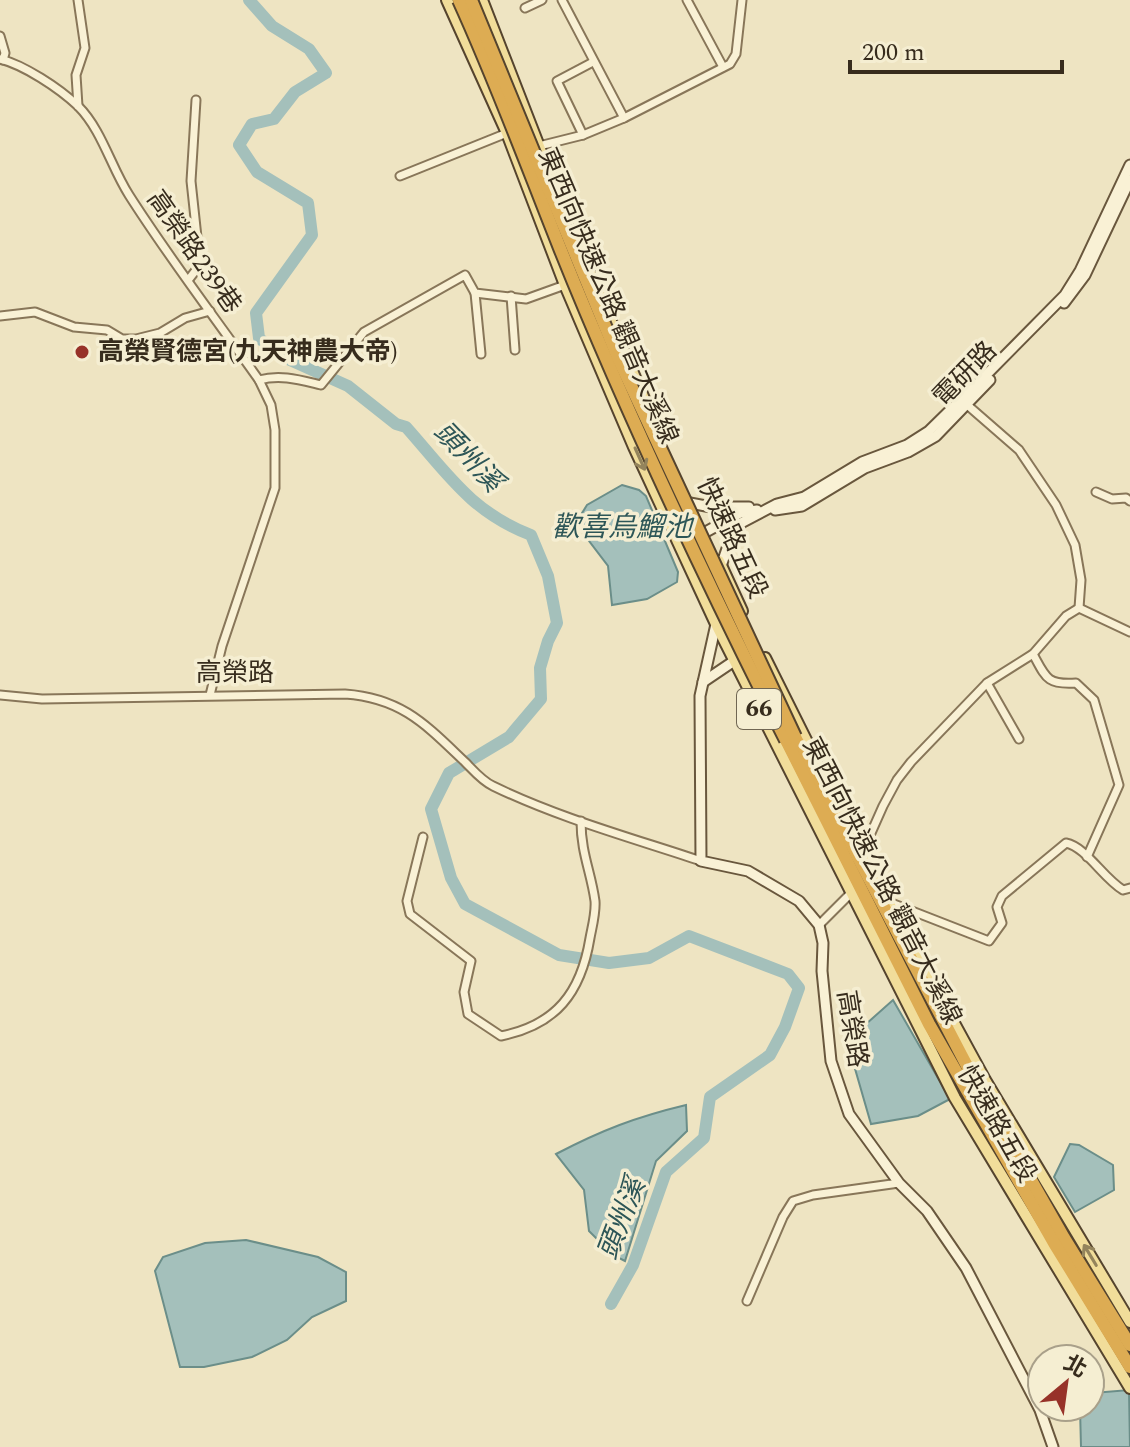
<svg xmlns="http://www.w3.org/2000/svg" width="1130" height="1447" viewBox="0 0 1130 1447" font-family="Spectral,'Noto Sans TC',serif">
  <rect width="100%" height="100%" fill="#eee4c2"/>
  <g fill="#a4c0bb" stroke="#6b8e89" stroke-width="2">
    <polygon points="622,485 639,490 646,496 678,572 677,582 647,599 612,605 608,566 583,533 579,518 587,505"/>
    <polygon points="893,1000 950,1099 918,1116 871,1124 847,1041"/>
    <path d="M686 1105 687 1131 656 1161 625 1261 613 1255 589 1231 584 1190 556 1154C602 1130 636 1117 686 1105Z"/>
    <polygon points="1070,1144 1079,1145 1113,1165 1114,1190 1075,1212 1054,1177"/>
    <polygon points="246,1240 318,1257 346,1272 346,1301 312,1317 287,1340 252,1357 204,1367 180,1367 155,1271 163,1257 205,1243"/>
    <polygon points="1129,1390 1130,1447 1081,1447 1080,1408 1090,1407 1090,1397 1093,1393"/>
  </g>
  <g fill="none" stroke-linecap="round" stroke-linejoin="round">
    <path stroke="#a4c0bb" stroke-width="12" d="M249 0 272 26 309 49 326 73 295 92 274 119 252 124 239 145 257 172 308 203 312 235 256 313 259 338 279 355 348 386 396 424 406 427C447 473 471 512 531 535L548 576 557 623 548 641 540 668 541 699 509 737 449 773 431 809 451 878 465 904 559 955 609 963 649 958 689 936 788 974 799 988 785 1027 770 1055 710 1097 704 1138 666 1172 633 1265 611 1304"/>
    <g stroke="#887659" stroke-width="11">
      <g id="street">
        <polyline points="562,0 624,118"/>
        <polyline points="687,0 723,67"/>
        <polyline points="525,8 542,0"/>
        <polyline points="0,36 5,53 3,60"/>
        <path d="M0 59C24 65 59 88 78 106 102 130 111 167 129 195 169 258 216 319 259 380L271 405 275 430V488L222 646 210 695"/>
        <polyline points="78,106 76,75 85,48 78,0"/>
        <polyline points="583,135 557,81 593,62"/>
        <polyline points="539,146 583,135 624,118 730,64 736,54 742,0"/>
        <polyline points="400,176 507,133"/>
        <polyline points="189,279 200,265 191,181 196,100"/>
        <polyline points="475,293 481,354"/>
        <polyline points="511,296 515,350"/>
        <polyline points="0,316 35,312 74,327 107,330 122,339 136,339 160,333 185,318 210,311"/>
        <path d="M259 380C281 374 300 380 321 385L364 332 465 275 475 293 526 299 565 285"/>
        <polyline points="965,403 1019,450 1056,505 1075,545 1081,580 1079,608"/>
        <polyline points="1096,492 1112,499 1126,498 1130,501"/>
        <polyline points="1079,608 1130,632"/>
        <path d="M1033 654C1046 678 1047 685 1076 683L1094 700 1119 785 1087 857"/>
        <polyline points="987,683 1019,739"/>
        <path d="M0 695 42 699 345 694C402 698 426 725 465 762 473 770 482 781 493 786 559 818 632 838 701 861"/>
        <path d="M423 837 407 901 410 914 471 961 464 992 468 1014 501 1036C556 1025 581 993 590 938 592 927 596 913 595 901 591 872 581 853 581 821"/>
        <polyline points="863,851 883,806 897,780 911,762 987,683 1033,654 1066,616 1079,608"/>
        <path d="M889 902 989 941 1002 923 997 907 1002 896 1066 843C1086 847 1103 878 1123 890L1130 888"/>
        <polyline points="819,925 851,893"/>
        <polyline points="747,1301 783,1217 793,1201 813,1195 899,1183"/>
      </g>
    </g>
    <g stroke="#69573d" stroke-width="13">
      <g id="secondary">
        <polyline points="1064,303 1085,275 1130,180"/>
        <polyline points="690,503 711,507 749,507"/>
        <polyline points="775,510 802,506 865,468 908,452 936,436 990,380"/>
        <polyline points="684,544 740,513 757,510"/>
        <polyline points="721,566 729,543 741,523 777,504 804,497 862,462 907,445 929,431 979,382 1065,295 1080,271 1130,165"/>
        <polyline points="716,624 700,696 701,861 748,871 799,901 819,925 823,943 822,971 831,1061 849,1114 899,1183 927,1211 966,1268 1040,1410 1053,1447"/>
        <polyline points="703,682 740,657"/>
      </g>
    </g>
    <g stroke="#55442e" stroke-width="14">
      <g id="primary">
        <polyline points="447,0 507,133 565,285 634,447 716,624 955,1098 1130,1388"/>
        <polyline points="482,0 568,221"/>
        <polyline points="585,261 648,408"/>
        <polyline points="719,561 742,611"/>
        <polyline points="765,658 876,880 985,1080 1130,1322"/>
      </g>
    </g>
    <g stroke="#55442e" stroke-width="16">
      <g id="highway">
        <polyline points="795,737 977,1085 1064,1238 1130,1345"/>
        <polyline points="786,740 929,1024 1054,1243 1130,1367"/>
      </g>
    </g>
    <use href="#street" stroke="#f9f1d5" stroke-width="7"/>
    <use href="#secondary" stroke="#f9f1d5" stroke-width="9"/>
    <use href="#primary" stroke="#f1dd9a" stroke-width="10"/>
    <use href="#highway" stroke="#ddac53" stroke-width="12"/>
    <g stroke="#55442e" stroke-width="16" stroke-linecap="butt">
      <g id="highway-bridge">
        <path d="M459 0C496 81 527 165 560 248 627 415 705 579 786 740"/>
        <polyline points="471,0 619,360 795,737"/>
      </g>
    </g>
    <use href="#highway-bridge" stroke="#ddac53" stroke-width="12"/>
  </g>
  <defs><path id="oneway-shaft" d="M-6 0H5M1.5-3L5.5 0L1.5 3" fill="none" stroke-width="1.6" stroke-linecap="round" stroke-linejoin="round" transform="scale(2)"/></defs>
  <g stroke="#94845c">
    <use href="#oneway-shaft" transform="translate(640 459) rotate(66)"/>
    <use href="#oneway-shaft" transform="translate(1090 1255) rotate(-121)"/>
  </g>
  <circle fill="#973229" stroke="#f5eed2" stroke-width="3" cx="82" cy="352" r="8"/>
  <g text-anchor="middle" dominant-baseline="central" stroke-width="7" stroke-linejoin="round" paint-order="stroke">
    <rect fill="#f5eed2" stroke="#706653" stroke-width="2" x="737" y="689" width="44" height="40" rx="6"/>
    <g font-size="24" font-weight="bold" fill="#372c1d">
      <text x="759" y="709">66</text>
    </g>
    <g font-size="26" fill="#372c1d" stroke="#f5eed2">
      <text transform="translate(194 252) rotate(55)">高榮路239巷</text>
      <text transform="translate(608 296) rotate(67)">東西向快速公路 觀音大溪線</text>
      <text transform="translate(965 374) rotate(-46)">電研路</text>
      <text transform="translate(732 538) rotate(65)">快速路五段</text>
      <text x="235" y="673">高榮路</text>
      <text transform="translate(882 881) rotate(63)">東西向快速公路 觀音大溪線</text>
      <text transform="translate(852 1029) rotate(81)">高榮路</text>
      <text transform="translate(997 1124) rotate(60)">快速路五段</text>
    </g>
    <g font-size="26" font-weight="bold" fill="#372c1d" stroke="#f5eed2" text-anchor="start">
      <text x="98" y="352">高榮賢德宮(九天神農大帝)</text>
    </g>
    <g font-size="28" font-style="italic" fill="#2d5657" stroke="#f5eed2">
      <text transform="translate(468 457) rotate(46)">頭州溪</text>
      <text x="622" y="527">歡喜烏鰡池</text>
      <text transform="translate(622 1219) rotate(-69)">頭州溪</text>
    </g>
  </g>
  <g transform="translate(1066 1383) rotate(29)"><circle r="38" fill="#f5eed2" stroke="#a9a08a" stroke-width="2"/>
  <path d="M0-6L14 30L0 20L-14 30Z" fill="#973229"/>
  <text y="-12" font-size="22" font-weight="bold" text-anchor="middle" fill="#372c1d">北</text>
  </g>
  <path d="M850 60v12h212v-12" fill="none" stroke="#372c1d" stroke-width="4"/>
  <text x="862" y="60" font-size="24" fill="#372c1d" stroke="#f5eed2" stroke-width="6" paint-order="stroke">200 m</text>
</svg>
